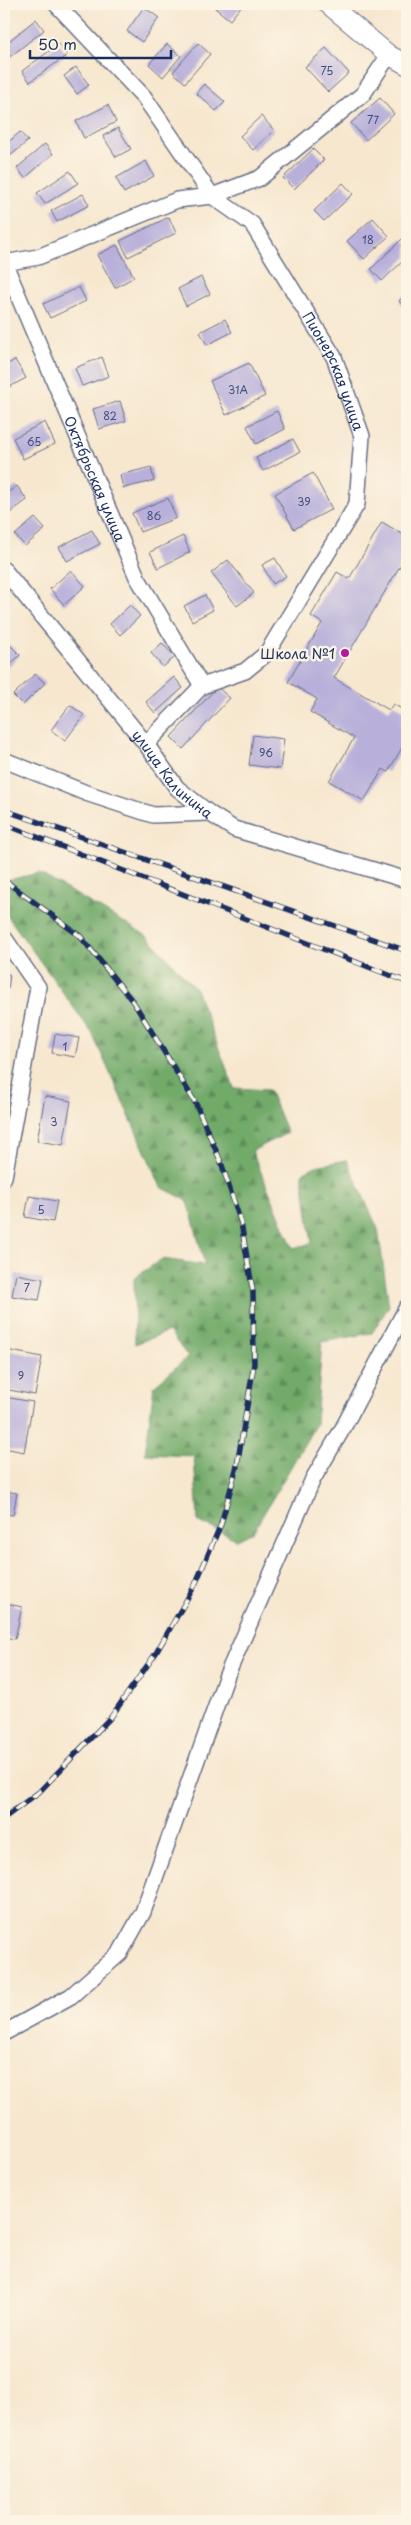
<svg xmlns="http://www.w3.org/2000/svg" width="411" height="2525" viewBox="0 0 411 2525" font-family="'Playpen Sans',sans-serif">
  <defs>
    <pattern id="forest-firs" width="22" height="20" patternUnits="userSpaceOnUse" patternTransform="scale(1.25)"><rect width="22" height="20" fill="#72aa69"/><path d="M5 1l3.5 6h-7zM16 11l3.5 6h-7z" fill="#5d8b5a"/></pattern>
  </defs>
  <rect width="100%" height="100%" fill="#fcf5e5"/>
  <filter id="ink" filterUnits="userSpaceOnUse"><feTurbulence type="fractalNoise" baseFrequency=".02" numOctaves="2"/><feDisplacementMap in="SourceGraphic" scale="10" xChannelSelector="R" yChannelSelector="G"/><feConvolveMatrix kernelMatrix="1 2 1 2 8 2 1 2 1" color-interpolation-filters="sRGB"/></filter>
  <filter id="wash" filterUnits="userSpaceOnUse"><feTurbulence type="fractalNoise" baseFrequency=".0096" numOctaves="4" result="noise"/><feDisplacementMap in="SourceGraphic" scale="20" xChannelSelector="R" yChannelSelector="G"/><feGaussianBlur stdDeviation="1.12" result="paint"/><feColorMatrix in="noise" values="0 0 0 0 0 0 0 0 0 0 0 0 0 0 0 0 0 1.4 0 .05"/><feComposite in="paint" operator="in"/></filter>
  <g filter="url(#wash)">
    <rect width="100%" height="100%" fill="#f7e7cf"/>
    <polygon fill="url(#forest-firs)" stroke="#466c64" points="39,873 147,936 196,989 234,1088 269,1090 287,1133 252,1151 293,1248 312,1243 302,1173 316,1166 347,1160 378,1229 389,1306 372,1333 322,1342 316,1424 253,1532 237,1540 198,1521 194,1456 145,1454 154,1386 188,1357 169,1331 135,1344 134,1278 162,1259 205,1265 188,1201 161,1187 92,1033 4,911 4,881"/>
    <g id="blocks">
      <g fill="#b8b0da">
        <polygon points="218,4 243,4 230,20 215,8"/>
        <polygon points="144,7 159,18 142,42 127,31"/>
        <polygon points="36,19 44,30 7,59 4,55 4,45"/>
        <polygon points="198,43 210,54 185,83 173,72"/>
        <polygon points="59,44 67,55 30,82 22,71"/>
        <polygon points="167,44 181,56 163,77 149,64"/>
        <polygon points="326,48 349,73 328,92 305,67"/>
        <polygon points="76,67 89,85 77,94 64,76"/>
        <polygon points="204,84 225,102 216,111 196,93"/>
        <polygon points="380,98 394,114 366,140 351,123"/>
        <polygon points="108,105 116,122 84,138 76,121"/>
        <polygon points="261,116 274,130 253,150 240,136"/>
        <polygon points="118,128 131,149 116,157 103,136"/>
        <polygon points="20,132 28,141 9,157 4,151 4,146"/>
        <polygon points="45,144 53,154 25,178 17,168"/>
        <polygon points="313,149 324,160 294,189 283,178"/>
        <polygon points="146,161 154,176 124,193 116,178"/>
        <polygon points="70,171 78,183 45,204 37,193"/>
        <polygon points="343,183 353,194 324,221 314,211"/>
        <polygon points="83,194 89,205 57,222 51,211"/>
        <polygon points="169,217 176,233 128,257 120,241"/>
        <polygon points="373,218 389,236 364,259 347,241"/>
        <polygon points="402,239 407,244 407,257 382,281 371,269"/>
        <polygon points="117,245 134,277 115,288 97,255"/>
        <polygon points="201,277 210,294 186,306 178,289"/>
        <polygon points="79,287 86,301 50,318 43,304"/>
        <polygon points="407,292 407,310 399,301"/>
        <polygon points="225,319 232,332 207,345 200,332"/>
        <polygon points="102,357 109,376 82,386 75,368"/>
        <polygon points="15,360 26,378 4,390 4,366"/>
        <polygon points="249,363 265,396 226,415 210,381"/>
        <polygon points="120,401 126,421 99,429 93,409"/>
        <polygon points="277,411 285,429 256,444 247,426"/>
        <polygon points="45,422 55,444 23,459 13,438"/>
        <polygon points="293,439 300,452 263,471 256,458"/>
        <polygon points="151,467 154,481 123,488 120,475"/>
        <polygon points="313,473 332,509 294,529 275,494"/>
        <polygon points="17,486 27,500 4,517 4,495"/>
        <polygon points="168,498 176,518 140,532 132,513"/>
        <polygon points="35,518 45,529 25,546 15,535"/>
        <polygon points="382,522 407,537 407,554 334,678 389,710 393,704 407,712 407,739 388,772 383,769 364,801 329,781 354,738 310,712 317,699 288,682 322,623 311,616 337,572 349,579"/>
        <polygon points="92,530 100,544 67,561 59,547"/>
        <polygon points="183,536 190,552 158,568 150,552"/>
        <polygon points="275,558 286,576 273,584 262,565"/>
        <polygon points="228,560 254,593 237,606 211,573"/>
        <polygon points="71,570 85,586 64,605 50,589"/>
        <polygon points="205,595 213,610 192,621 184,606"/>
        <polygon points="130,605 140,616 120,635 110,624"/>
        <polygon points="162,643 175,657 163,667 151,653"/>
        <polygon points="10,645 20,655 4,671 4,652"/>
        <polygon points="35,674 45,683 23,705 13,695"/>
        <polygon points="174,677 183,688 155,713 146,702"/>
        <polygon points="217,687 230,698 183,749 171,737"/>
        <polygon points="70,705 84,715 65,741 51,730"/>
        <polygon points="253,735 284,739 280,769 249,765"/>
        <polygon points="4,974 10,975 8,989 4,988"/>
        <polygon points="55,1034 79,1038 75,1057 52,1053"/>
        <polygon points="45,1096 71,1101 63,1145 37,1141"/>
        <polygon points="29,1196 57,1201 53,1222 25,1217"/>
        <polygon points="16,1274 43,1279 39,1300 12,1296"/>
        <polygon points="6,1350 42,1357 35,1395 4,1389"/>
        <polygon points="4,1397 33,1402 24,1452 4,1448"/>
        <polygon points="4,1491 17,1493 13,1515 4,1514"/>
        <polygon points="4,1603 22,1607 15,1639 4,1637"/>
      </g>
    </g>
  </g>
  <g filter="url(#ink)">
    <use href="#blocks" fill-opacity="0" stroke="#686f86" stroke-width="1"/>
    <g fill="none" stroke-linecap="round" stroke-linejoin="round">
      <g stroke="#686f86" stroke-width="18">
        <g id="minor">
          <path id="s1" d="M56 4 144 97 212 196 252 224 334 357 362 436 357 504 267 653 245 671 202 686 146 744"/>
          <path id="s2" d="M4 262 137 577 202 686"/>
          <polyline points="4,263 38,257 177,200 212,196 260,178 363,94 389,55"/>
          <path id="s3" d="M4 570 146 744 177 788 209 813 234 829 407 880"/>
          <polyline points="4,760 86,793 153,815 209,813"/>
          <polyline points="4,1177 38,987 5,939"/>
          <polyline points="4,2033 71,1996 120,1953 143,1912 227,1675 313,1479 343,1428 407,1307"/>
        </g>
      </g>
      <g stroke="#686f86" stroke-width="21">
        <polyline id="tertiary" points="328,4 389,55 407,65"/>
      </g>
      <use href="#minor" stroke="#fff" stroke-width="15"/>
      <use href="#tertiary" stroke="#fff" stroke-width="19"/>
      <g stroke="#1b2f5e" stroke-width="5.5">
        <g id="rail">
          <polyline points="4,810 407,951"/>
          <polyline points="4,824 407,982"/>
          <polyline points="4,880 80,936 134,1003 195,1102 221,1162 241,1223 253,1292 254,1364 237,1466 221,1524 195,1585 156,1653 111,1717 39,1792 4,1818"/>
        </g>
      </g>
      <use href="#rail" stroke="#fcf5e5" stroke-width="4" stroke-dasharray="11" stroke-linecap="butt"/>
    </g>
  </g>
  <circle fill="#b5179e" stroke="#fcf5e5" stroke-width="2" cx="345" cy="653" r="5"/>
  <g text-anchor="middle" dominant-baseline="central" stroke-width="5" stroke-linejoin="round" paint-order="stroke">
    <g font-size="11" fill="#424f7d">
      <text x="327" y="70">75</text>
      <text x="373" y="119">77</text>
      <text x="368" y="239">18</text>
      <text x="238" y="389">31А</text>
      <text x="110" y="415">82</text>
      <text x="34" y="441">65</text>
      <text x="304" y="501">39</text>
      <text x="154" y="515">86</text>
      <text x="266" y="752">96</text>
      <text x="65" y="1046">1</text>
      <text x="54" y="1121">3</text>
      <text x="41" y="1209">5</text>
      <text x="27" y="1287">7</text>
      <text x="21" y="1375">9</text>
    </g>
    <g font-size="14" fill="#1b2f5e" stroke="#fcf5e5">
      <text stroke="none"><textPath href="#s1" startOffset="466">Пионерская улица</textPath></text>
      <text stroke="none"><textPath href="#s2" startOffset="235">Октябрьская улица</textPath></text>
      <text stroke="none"><textPath href="#s3" startOffset="265">улица Калинина</textPath></text>
    </g>
    <g font-size="14" fill="#1b2f5e" stroke="#fcf5e5" text-anchor="end">
      <text x="335" y="653">Школа №1</text>
    </g>
  </g>
  <rect width="411" height="2525" fill="none" stroke="#fcf5e5" stroke-width="20"/>
  <path d="M30 50v8h141v-8" fill="none" stroke="#1b2f5e" stroke-width="2.5"/>
  <text x="38" y="50" font-size="15" fill="#1b2f5e" stroke="#fcf5e5" stroke-width="4" paint-order="stroke">50 m</text>
</svg>
